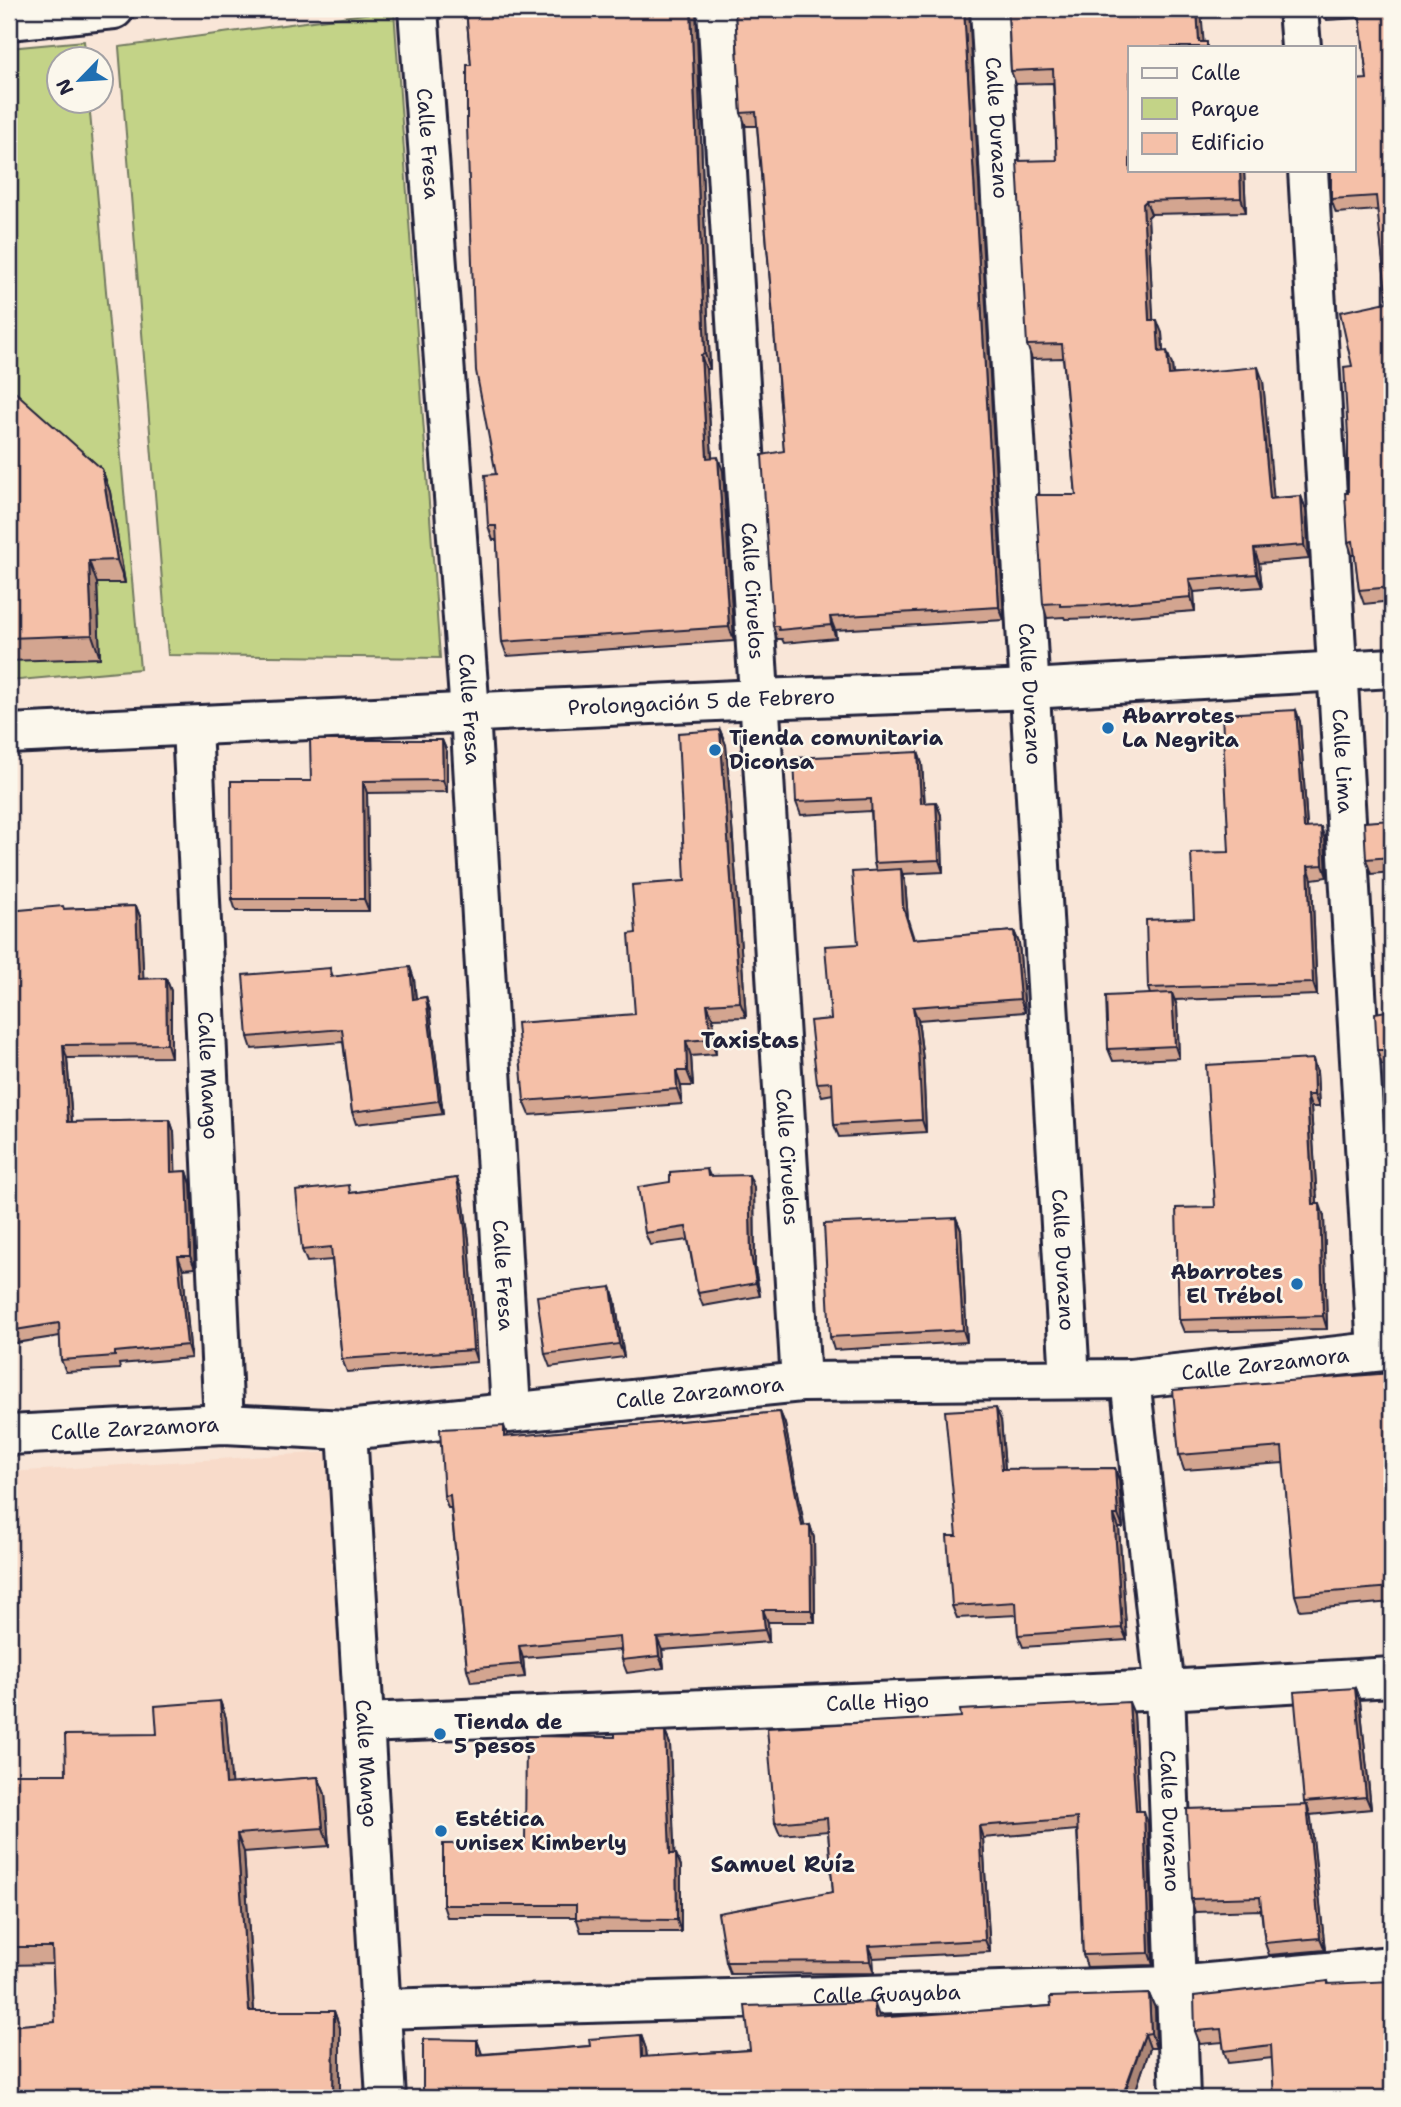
<svg xmlns="http://www.w3.org/2000/svg" width="1401" height="2107" viewBox="0 0 1401 2107" font-family="'Shantell Sans',sans-serif">
  <rect width="100%" height="100%" fill="#f9e6d8"/>
  <filter id="ink" filterUnits="userSpaceOnUse"><feTurbulence type="fractalNoise" baseFrequency=".0143" numOctaves="2"/><feDisplacementMap in="SourceGraphic" scale="14" xChannelSelector="R" yChannelSelector="G"/><feConvolveMatrix kernelMatrix="1 2 1 2 8 2 1 2 1" color-interpolation-filters="sRGB"/></filter>
  <g filter="url(#ink)">
    <polygon fill="#f8dbca" points="332,1452 377,2098 9,2098 9,1472"/>
    <g fill="#c3d387" stroke="#727a61" stroke-width="2">
      <polygon points="394,10 440,658 168,655 119,47"/>
      <polygon points="84,41 86,59 60,60 60,102 89,102 140,669 9,681 9,48"/>
    </g>
    <g fill="none" stroke-linecap="round" stroke-linejoin="round">
      <g stroke="#22223b" stroke-width="44">
        <g id="street">
          <path id="s1" d="M418 9 470 713 511 1410"/>
          <path id="s2" d="M717 9 801 1382"/>
          <path id="s3" d="M990 9 1070 1379"/>
          <polyline points="1298,9 1301,47"/>
          <polyline points="9,20 114,9"/>
          <path id="s4" d="M1308 170 1377 1351"/>
          <path id="s5" d="M192 726 224 1424"/>
          <path id="s6" d="M9 734 759 699 1030 689 1392 668"/>
          <path id="s7" d="M1130 1379 1165 1690 1180 2098"/>
          <path id="s8" d="M347 1430 386 2098"/>
          <path id="s9" d="M9 1435 224 1424 347 1430 801 1382 1130 1379 1392 1350"/>
          <path id="s10" d="M364 1723 1165 1690 1392 1677"/>
          <path id="s11" d="M381 2009 1176 1986 1392 1966"/>
        </g>
      </g>
      <use href="#street" stroke="#fbf7ec" stroke-width="38"/>
    </g>
    <g fill="#d3a590" stroke="#22223b" stroke-width="2">
      <polygon points="466,9 696,9 710,369 706,369 712,457 723,471 734,641 507,656 502,642 497,540 493,540 488,526 496,474 471,65"/>
      <polygon points="735,9 969,9 1004,620 835,630 836,638 784,643 782,639 777,639 773,626 784,451 757,126 746,126 741,113"/>
      <polygon points="1008,9 1130,170 1244,170 1246,212 1151,214 1148,217 1153,320 1162,333 1163,351 1172,365 1173,374 1263,381 1273,498 1301,496 1306,510 1309,559 1259,563 1262,587 1194,592 1195,611 1100,618 1065,619 1064,617 1047,618 1043,604 1076,495 1063,358 1032,359 1027,345 1057,160 1053,83 1016,84 1011,71"/>
      <polygon points="1323,9 1392,9 1392,601 1364,604 1359,590 1355,555 1352,555 1348,542 1348,493 1352,366 1387,302 1378,210 1336,213 1331,199 1367,79 1360,18 1327,20"/>
      <polygon points="9,393 102,469 110,492 125,583 97,583 100,658 9,661"/>
      <polygon points="1296,710 1300,722 1307,828 1325,839 1327,877 1312,879 1317,995 1175,1000 1177,1006 1179,1058 1113,1061 1108,1049 1150,994 1148,988 1194,918 1229,852"/>
      <polygon points="720,730 726,745 746,1017 713,1018 716,1054 691,1056 693,1086 681,1086 682,1104 530,1115 524,1101 635,1014 636,933 685,881"/>
      <polygon points="442,740 447,752 447,792 367,793 369,911 236,911 232,899 311,781"/>
      <polygon points="918,752 922,764 925,803 936,802 941,815 943,872 903,874 905,882 908,920 914,939 1014,931 1019,943 1025,1012 918,1020 923,1059 926,1132 839,1137 834,1125 833,1094 822,1096 817,1083 831,1019 858,944 876,871 874,863 871,811 801,815 796,802"/>
      <polygon points="1392,820 1392,872 1371,874 1366,859"/>
      <polygon points="136,906 141,919 143,979 166,978 171,991 171,1057 67,1058 72,1122 170,1120 174,1132 175,1172 187,1171 191,1184 195,1268 183,1269 191,1358 119,1364 120,1369 66,1372 61,1360 60,1336 9,1344 9,911"/>
      <polygon points="410,967 414,979 416,999 426,997 430,1010 443,1114 356,1124 352,1112 343,1042 252,1049 248,1037 330,968 333,977"/>
      <polygon points="1392,1010 1392,1065 1382,1065 1377,1050"/>
      <polygon points="1317,1072 1319,1107 1311,1107 1317,1204 1324,1216 1327,1329 1184,1332 1179,1320 1215,1207"/>
      <polygon points="707,1169 710,1176 754,1187 755,1268 760,1296 703,1306 698,1293 688,1240 650,1245 645,1233 670,1182"/>
      <polygon points="457,1178 462,1191 469,1240 477,1362 347,1372 342,1359 332,1260 307,1262 302,1250 352,1193"/>
      <polygon points="956,1218 961,1230 967,1342 834,1350 830,1337"/>
      <polygon points="611,1287 615,1300 624,1357 550,1367 545,1354"/>
      <polygon points="1392,1373 1392,1602 1300,1610 1295,1595 1284,1463 1184,1470 1179,1455"/>
      <polygon points="780,1412 785,1424 804,1526 810,1525 814,1538 815,1622 768,1622 769,1642 662,1650 664,1668 627,1673 622,1660 621,1650 523,1658 525,1677 471,1682 467,1669 451,1508 448,1508 444,1496 504,1426 508,1437"/>
      <polygon points="1001,1420 1005,1469 1115,1468 1119,1480 1123,1528 1119,1528 1127,1640 1023,1647 1018,1635 1017,1615 957,1618 952,1606 957,1536"/>
      <polygon points="1355,1688 1360,1701 1371,1809 1310,1815 1325,1950 1269,1955 1265,1943 1261,1910 1195,1912 1191,1899 1305,1805 1304,1802"/>
      <polygon points="220,1701 226,1718 231,1784 318,1777 325,1794 329,1846 244,1852 254,2011 334,2011 340,2028 340,2098 9,2098 55,2022 53,1964 9,1965 9,1774 66,1774 157,1734"/>
      <polygon points="1134,1714 1139,1811 1148,1823 1153,1965 1087,1967 1083,1955 1077,1830 983,1838 990,1952 873,1958 874,1973 730,1974 726,1962 833,1892 828,1831 780,1835 775,1823"/>
      <polygon points="665,1732 670,1744 674,1854 676,1854 681,1866 681,1932 581,1932 576,1917 447,1917 443,1905 525,1843 615,1737"/>
      <polygon points="1328,1981 1329,1984 1272,2058 1228,2063 1224,2051 1223,2042 1200,2044 1195,2031"/>
      <polygon points="1149,1994 1155,2008 1156,2048 1150,2048 1133,2098 423,2098 477,2040 482,2054 590,2046 641,2035 646,2049 647,2057 750,2050 879,2016 879,2018 1051,2006"/>
    </g>
    <g fill="#ac8676" stroke="#22223b" stroke-width="2">
      <polygon points="691,9 696,9 710,369 705,354"/>
      <polygon points="964,9 969,9 1004,620 999,607"/>
      <polygon points="1197,9 1201,9 1204,47 1199,42"/>
      <polygon points="1240,170 1244,170 1246,212 1241,198"/>
      <polygon points="1146,201 1151,214 1148,217 1154,334 1149,320 1143,204"/>
      <polygon points="1157,320 1162,333 1164,365 1159,352"/>
      <polygon points="1167,351 1172,365 1174,388 1169,375"/>
      <polygon points="701,355 706,369 713,472 707,458"/>
      <polygon points="1258,367 1263,381 1275,512 1270,499"/>
      <polygon points="718,457 723,471 734,641 729,627"/>
      <polygon points="102,469 110,492 125,583 117,560"/>
      <polygon points="1301,496 1306,510 1309,559 1304,545"/>
      <polygon points="1254,549 1259,563 1262,587 1257,574"/>
      <polygon points="89,561 97,583 100,658 92,635"/>
      <polygon points="1189,579 1194,592 1195,611 1191,597"/>
      <polygon points="830,617 835,630 836,638 831,625"/>
      <polygon points="1296,710 1300,722 1308,841 1304,828"/>
      <polygon points="720,730 726,745 746,1017 740,1002"/>
      <polygon points="442,740 447,752 447,792 443,780"/>
      <polygon points="918,752 922,764 925,815 921,803"/>
      <polygon points="363,781 367,793 369,911 364,899"/>
      <polygon points="936,802 941,815 943,872 939,860"/>
      <polygon points="1321,827 1325,839 1327,877 1323,865"/>
      <polygon points="1308,866 1312,879 1317,995 1313,983"/>
      <polygon points="901,869 905,882 908,920 903,907"/>
      <polygon points="136,906 141,919 144,991 139,979"/>
      <polygon points="1014,931 1019,943 1025,1012 1020,999"/>
      <polygon points="410,967 414,979 417,1012 413,999"/>
      <polygon points="166,978 171,991 171,1057 167,1044"/>
      <polygon points="1172,993 1177,1006 1179,1058 1175,1046"/>
      <polygon points="426,997 430,1010 443,1114 439,1101"/>
      <polygon points="707,1004 713,1018 716,1054 711,1039"/>
      <polygon points="913,1007 918,1020 923,1059 926,1132 922,1120"/>
      <polygon points="686,1041 691,1056 693,1086 687,1071"/>
      <polygon points="63,1045 67,1058 73,1135 68,1122"/>
      <polygon points="1313,1059 1317,1072 1319,1107 1314,1095"/>
      <polygon points="676,1071 681,1086 682,1104 677,1089"/>
      <polygon points="1307,1095 1311,1107 1318,1216 1313,1204"/>
      <polygon points="170,1120 174,1132 176,1184 171,1172"/>
      <polygon points="187,1171 191,1184 195,1268 190,1256"/>
      <polygon points="749,1175 754,1187 755,1268 760,1296 756,1283 751,1255"/>
      <polygon points="457,1178 462,1191 469,1240 477,1362 473,1350"/>
      <polygon points="1320,1204 1324,1216 1327,1329 1323,1316"/>
      <polygon points="956,1218 961,1230 967,1342 963,1330"/>
      <polygon points="178,1256 183,1269 191,1358 187,1345"/>
      <polygon points="611,1287 615,1300 624,1357 619,1344"/>
      <polygon points="996,1408 1001,1420 1006,1481 1002,1469"/>
      <polygon points="780,1412 785,1424 807,1539 802,1526"/>
      <polygon points="1115,1468 1119,1480 1123,1528 1118,1515"/>
      <polygon points="1114,1515 1119,1528 1127,1640 1122,1628"/>
      <polygon points="810,1525 814,1538 815,1622 811,1610"/>
      <polygon points="763,1610 768,1622 769,1642 765,1630"/>
      <polygon points="657,1638 662,1650 664,1668 659,1656"/>
      <polygon points="519,1646 523,1658 525,1677 521,1664"/>
      <polygon points="1355,1688 1360,1701 1371,1809 1366,1797"/>
      <polygon points="220,1701 226,1718 233,1802 226,1784"/>
      <polygon points="1129,1702 1134,1714 1140,1823 1136,1811"/>
      <polygon points="665,1732 670,1744 675,1866 670,1854"/>
      <polygon points="318,1777 325,1794 329,1846 323,1828"/>
      <polygon points="1307,1805 1311,1818 1325,1950 1320,1938"/>
      <polygon points="1144,1811 1148,1823 1153,1965 1149,1953"/>
      <polygon points="979,1826 983,1838 990,1952 985,1940"/>
      <polygon points="237,1834 244,1852 255,2028 249,2011"/>
      <polygon points="676,1854 681,1866 681,1932 677,1920"/>
      <polygon points="868,1946 873,1958 874,1973 870,1961"/>
      <polygon points="1149,1994 1155,2008 1156,2048 1151,2033"/>
      <polygon points="874,2002 879,2016 881,2033 875,2018"/>
      <polygon points="334,2011 340,2028 340,2098 333,2098"/>
      <polygon points="1145,2034 1150,2048 1133,2098 1123,2098"/>
      <polygon points="641,2035 646,2049 648,2072 642,2057"/>
      <polygon points="477,2040 482,2055 477,2055"/>
    </g>
    <g fill="#f5c0a8" stroke="#22223b" stroke-width="2">
      <polygon points="466,9 691,9 705,354 701,355 707,458 718,457 729,627 502,642 496,526 488,526 485,475 496,474 476,371 467,126 467,65 471,65"/>
      <polygon points="735,9 964,9 999,607 830,617 831,625 779,630 778,626 773,626 762,455 784,451 756,112 741,113"/>
      <polygon points="1008,9 1197,9 1199,42 1207,42 1207,47 1130,47 1130,170 1240,170 1241,198 1146,201 1143,204 1149,320 1157,320 1159,352 1167,351 1169,375 1258,367 1270,499 1301,496 1304,545 1254,549 1257,574 1189,579 1191,597 1095,605 1060,606 1060,603 1043,604 1036,495 1076,495 1062,344 1027,345 1017,161 1057,160 1053,69 1011,71"/>
      <polygon points="1359,9 1392,9 1392,587 1359,590 1353,541 1348,542 1345,493 1348,493 1348,436 1344,367 1352,366 1340,312 1387,302 1376,196 1331,199 1331,170 1354,170 1354,80 1367,79"/>
      <polygon points="13,390 102,469 117,560 89,561 92,635 9,638 9,393"/>
      <polygon points="1296,710 1304,828 1321,827 1323,865 1308,866 1313,983 1148,988 1146,920 1194,918 1191,853 1229,852 1222,714"/>
      <polygon points="720,730 740,1002 707,1004 711,1039 686,1041 687,1071 676,1071 677,1089 524,1101 517,1023 635,1014 629,934 636,933 632,885 685,881 678,733"/>
      <polygon points="310,740 442,740 443,780 363,781 364,899 232,899 231,781 311,781"/>
      <polygon points="918,752 921,803 936,802 939,860 874,863 871,799 796,802 794,758"/>
      <polygon points="1392,820 1392,857 1366,859 1364,822"/>
      <polygon points="901,869 903,907 913,939 1014,931 1020,999 913,1007 918,1046 922,1120 834,1125 832,1082 817,1083 810,1021 831,1019 825,946 858,944 852,872"/>
      <polygon points="63,906 64,909 136,906 139,979 166,978 167,1044 63,1045 68,1122 170,1120 171,1172 187,1171 190,1256 178,1256 187,1345 115,1352 115,1356 61,1360 59,1323 9,1331 9,911"/>
      <polygon points="410,967 413,999 426,997 439,1101 352,1112 342,1029 248,1037 243,975 330,968 331,977"/>
      <polygon points="1172,993 1175,1046 1108,1049 1106,996"/>
      <polygon points="1392,1010 1392,1050 1377,1050 1375,1013"/>
      <polygon points="1313,1059 1314,1095 1307,1095 1313,1204 1320,1204 1323,1316 1179,1320 1176,1208 1215,1207 1206,1065"/>
      <polygon points="707,1169 708,1176 749,1175 751,1255 756,1283 698,1293 686,1227 645,1233 638,1187 670,1182 670,1172"/>
      <polygon points="457,1178 465,1228 473,1350 342,1359 331,1247 302,1250 296,1191 349,1185 350,1193"/>
      <polygon points="956,1218 963,1330 830,1337 824,1224"/>
      <polygon points="611,1287 619,1344 545,1354 537,1296"/>
      <polygon points="1392,1373 1392,1587 1295,1595 1282,1447 1179,1455 1173,1390"/>
      <polygon points="996,1408 1002,1469 1115,1468 1118,1515 1114,1515 1122,1628 1018,1635 1016,1602 952,1606 947,1536 957,1536 945,1411"/>
      <polygon points="780,1412 802,1526 810,1525 811,1610 763,1610 765,1630 657,1638 659,1656 622,1660 620,1637 519,1646 521,1664 467,1669 450,1495 444,1496 440,1429 504,1426 504,1437"/>
      <polygon points="1355,1688 1366,1797 1304,1802 1294,1692"/>
      <polygon points="220,1701 226,1784 318,1777 323,1828 237,1834 249,2011 334,2011 333,2098 9,2098 9,2026 55,2022 52,1947 9,1947 9,1774 66,1774 65,1735 157,1734 155,1706"/>
      <polygon points="1129,1702 1136,1811 1144,1811 1149,1953 1083,1955 1077,1818 979,1826 985,1940 868,1946 870,1961 726,1962 718,1913 833,1892 827,1818 775,1823 767,1728 961,1717 960,1710"/>
      <polygon points="665,1732 670,1854 676,1854 677,1920 576,1919 576,1905 443,1905 443,1844 525,1843 526,1736 615,1737 615,1733"/>
      <polygon points="1307,1805 1320,1938 1265,1943 1260,1897 1191,1899 1187,1809"/>
      <polygon points="1328,1981 1328,1984 1392,1981 1392,2098 1274,2098 1271,2045 1224,2051 1221,2029 1195,2031 1194,1996"/>
      <polygon points="1149,1994 1151,2033 1145,2034 1122,2097 423,2098 423,2039 477,2040 477,2055 590,2046 589,2039 641,2035 642,2057 750,2050 745,2006 874,2002 875,2018 1051,2006 1050,1997"/>
    </g>
  </g>
  <g fill="#1f6fb2" stroke="#fbf7ec" stroke-width="2.5">
    <circle cx="1108" cy="728" r="7"/>
    <circle cx="715" cy="750" r="7"/>
    <circle cx="1297" cy="1284" r="7"/>
    <circle cx="440" cy="1734" r="7"/>
    <circle cx="441" cy="1831" r="7"/>
  </g>
  <g text-anchor="middle" dominant-baseline="central" stroke-width="5" stroke-linejoin="round" paint-order="stroke">
    <g font-size="21" fill="#22223b" stroke="#fbf7ec">
      <text stroke="none"><textPath href="#s3" startOffset="119">Calle Durazno</textPath></text>
      <text stroke="none"><textPath href="#s1" startOffset="135">Calle Fresa</textPath></text>
      <text stroke="none"><textPath href="#s2" startOffset="583">Calle Ciruelos</textPath></text>
      <text stroke="none"><textPath href="#s3" startOffset="686">Calle Durazno</textPath></text>
      <text stroke="none"><textPath href="#s6" startOffset="693">Prolongación 5 de Febrero</textPath></text>
      <text stroke="none"><textPath href="#s1" startOffset="702">Calle Fresa</textPath></text>
      <text stroke="none"><textPath href="#s4" startOffset="592">Calle Lima</textPath></text>
      <text stroke="none"><textPath href="#s5" startOffset="350">Calle Mango</textPath></text>
      <text stroke="none"><textPath href="#s2" startOffset="1150">Calle Ciruelos</textPath></text>
      <text stroke="none"><textPath href="#s3" startOffset="1253">Calle Durazno</textPath></text>
      <text stroke="none"><textPath href="#s1" startOffset="1269">Calle Fresa</textPath></text>
      <text stroke="none"><textPath href="#s9" startOffset="1260">Calle Zarzamora</textPath></text>
      <text stroke="none"><textPath href="#s9" startOffset="693">Calle Zarzamora</textPath></text>
      <text stroke="none"><textPath href="#s9" startOffset="126">Calle Zarzamora</textPath></text>
      <text stroke="none"><textPath href="#s10" startOffset="514">Calle Higo</textPath></text>
      <text stroke="none"><textPath href="#s8" startOffset="334">Calle Mango</textPath></text>
      <text stroke="none"><textPath href="#s7" startOffset="444">Calle Durazno</textPath></text>
      <text stroke="none"><textPath href="#s11" startOffset="506">Calle Guayaba</textPath></text>
    </g>
    <g font-size="21" font-weight="bold" fill="#22223b" stroke="#fbf7ec" text-anchor="start">
      <text x="1122" y="716">Abarrotes<tspan x="1122" dy="24">La Negrita</tspan></text>
      <text x="729" y="738">Tienda comunitaria<tspan x="729" dy="24">Diconsa</tspan></text>
      <text x="1283" y="1272" text-anchor="end">Abarrotes<tspan x="1283" dy="24">El Trébol</tspan></text>
      <text x="454" y="1722">Tienda de<tspan x="454" dy="24">5 pesos</tspan></text>
      <text x="455" y="1819">Estética<tspan x="455" dy="24">unisex Kimberly</tspan></text>
    </g>
    <g font-size="23" font-weight="bold" fill="#22223b" stroke="#fbf7ec">
      <text x="750" y="1040">Taxistas</text>
      <text x="783" y="1864">Samuel Ruíz</text>
    </g>
  </g>
  <rect width="1401" height="2107" fill="none" stroke="#fbf7ec" stroke-width="35"/>
  <rect x="18" y="18" width="1366" height="2072" fill="none" stroke="#22223b" stroke-width="2.5" filter="url(#ink)"/>
  <rect x="1128" y="46" width="228" height="126" fill="#fbf7ec" stroke="#a4a2a5" stroke-width="2"/>
  <rect x="1142" y="68" width="35" height="10" fill="#fbf7ec" stroke="#a4a2a5" stroke-width="2"/>
  <text x="1191" y="80" font-size="21" fill="#22223b">Calle</text>
  <rect x="1142" y="98" width="35" height="21" fill="#c3d387" stroke="#a4a2a5" stroke-width="2"/>
  <text x="1191" y="116" font-size="21" fill="#22223b">Parque</text>
  <rect x="1142" y="133" width="35" height="21" fill="#f5c0a8" stroke="#a4a2a5" stroke-width="2"/>
  <text x="1191" y="150" font-size="21" fill="#22223b">Edificio</text>
  <g transform="translate(80 80) rotate(245)"><circle r="33" fill="#fbf7ec" stroke="#a4a2a5" stroke-width="2"/>
  <path d="M0-5L12 26L0 18L-12 26Z" fill="#1f6fb2"/>
  <text y="-10" font-size="19" font-weight="bold" text-anchor="middle" fill="#22223b">N</text>
  </g>
</svg>
